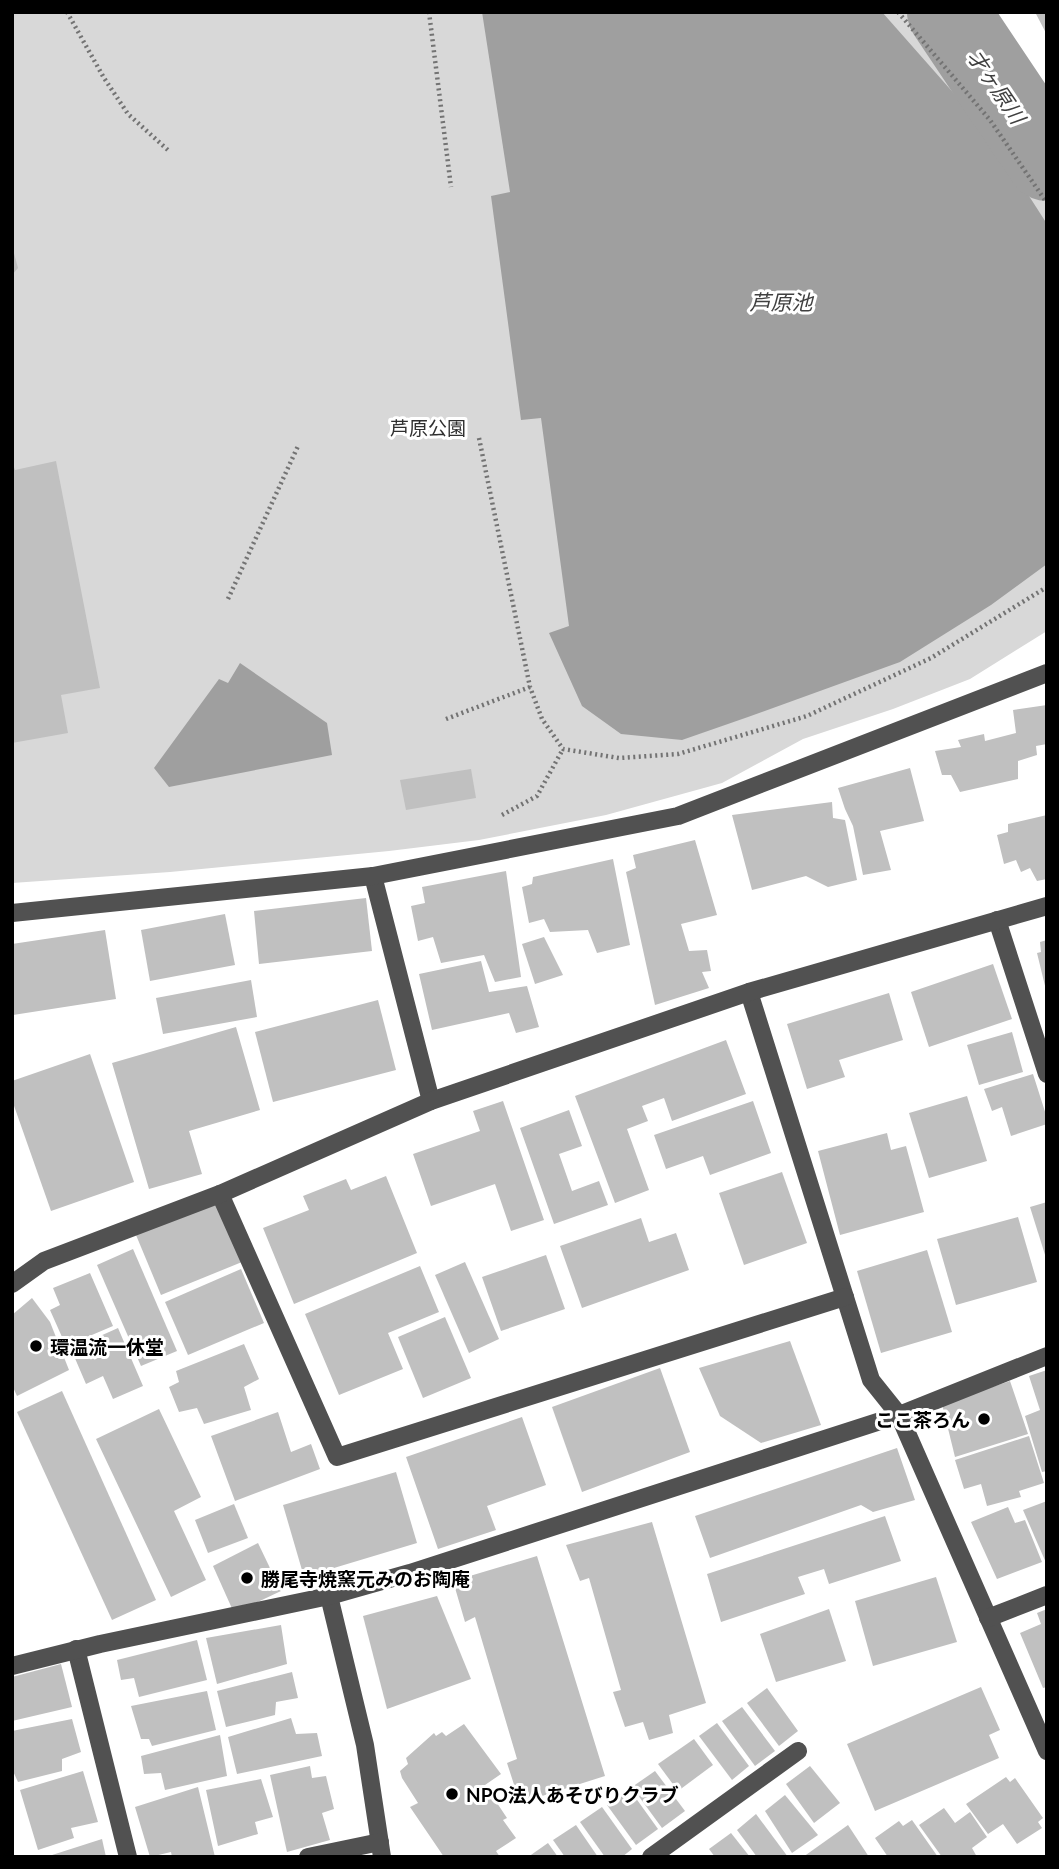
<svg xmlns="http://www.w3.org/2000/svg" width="1059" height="1869" viewBox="0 0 1059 1869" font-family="Lato,'Noto Sans JP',sans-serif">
  <rect width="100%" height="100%" fill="#fff"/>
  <polygon fill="#d8d8d8" points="12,12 918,12 932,24 990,96 1047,190 1047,631 970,679 893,709 803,739 722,783 606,815 479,840 389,851 170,872 12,883"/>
  <g fill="#9f9f9f">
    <polygon points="482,12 882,12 988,132 1047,224 1047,564 991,605 900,662 748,717 682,740 621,734 582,706 549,633 569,626 541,418 521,420 491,196 510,192"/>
    <polygon points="240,663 327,723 332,755 169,787 154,768 219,679 228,683"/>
  </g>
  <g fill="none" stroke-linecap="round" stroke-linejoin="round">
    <polyline stroke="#9f9f9f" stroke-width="82" points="948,12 1047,160"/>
  </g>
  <g fill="#c0c0c0">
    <polygon points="1035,12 1047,12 1047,35"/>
    <polygon points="12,246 18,268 12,275"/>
    <polygon points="56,461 100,688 61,695 68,733 12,743 12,462 15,470"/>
    <polygon points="1047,705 1047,744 1036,746 1037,755 1018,761 1018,779 960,792 951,775 942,775 935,751 961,747 958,740 984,734 985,741 1016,733 1013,710"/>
    <polygon points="910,768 924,821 880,831 891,870 863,875 853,826 845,809 838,788"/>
    <polygon points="471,769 476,798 406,810 400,780"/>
    <polygon points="832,802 833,818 845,820 857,880 828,887 806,876 752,890 732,815"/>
    <polygon points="1047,815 1047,879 1037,881 1030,868 1021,872 1016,860 1004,864 997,835 1008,832 1008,824"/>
    <polygon points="695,840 717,915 681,924 689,951 707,950 711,971 702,972 709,988 655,1005 626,872 636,868 633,855"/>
    <polygon points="613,859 630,945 597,953 588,930 550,932 544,919 529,923 522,887 532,884 533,877"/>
    <polygon points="506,871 521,977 495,982 484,955 441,963 433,937 418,941 411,906 425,903 422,887"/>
    <polygon points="366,898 372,951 259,964 254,911"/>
    <polygon points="225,914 235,965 150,981 141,930"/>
    <polygon points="105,930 116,999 13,1015 12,944"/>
    <polygon points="544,937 563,975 535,984 522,944"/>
    <polygon points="1047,940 1047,990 1046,990 1037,953 1041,952 1040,942"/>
    <polygon points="481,961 489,992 527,986 539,1027 516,1033 509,1013 432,1030 419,974"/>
    <polygon points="993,964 1012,1019 929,1047 911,992"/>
    <polygon points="251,980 257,1017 163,1034 156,998"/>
    <polygon points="889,993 903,1040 839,1060 845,1077 807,1089 787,1024"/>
    <polygon points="378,1000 396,1070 273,1102 255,1032"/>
    <polygon points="236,1027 260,1110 189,1131 202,1174 149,1189 112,1063"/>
    <polygon points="1012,1032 1023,1072 979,1085 967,1045"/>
    <polygon points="726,1040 746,1094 672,1121 664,1098 642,1106 648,1121 627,1129 649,1190 615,1203 575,1096"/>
    <polygon points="90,1054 134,1182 51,1211 12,1100 12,1081"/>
    <polygon points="1033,1074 1047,1118 1047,1124 1011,1136 1002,1107 992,1111 984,1089"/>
    <polygon points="967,1096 987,1161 929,1178 909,1113"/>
    <polygon points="503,1101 544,1220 511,1231 495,1184 431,1206 413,1154 480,1131 473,1111"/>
    <polygon points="753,1101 771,1153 710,1175 703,1156 666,1169 654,1135"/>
    <polygon points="569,1110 582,1146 559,1154 572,1191 599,1181 608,1205 554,1224 520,1128"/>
    <polygon points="887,1133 891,1150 906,1146 924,1212 840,1235 818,1151"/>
    <polygon points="782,1172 807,1243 744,1265 719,1193"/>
    <polygon points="386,1176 417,1253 294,1304 263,1228 309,1210 303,1196 346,1179 351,1190"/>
    <polygon points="216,1202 242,1262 161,1295 136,1235"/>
    <polygon points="1047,1202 1047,1257 1046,1258 1030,1207"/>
    <polygon points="1018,1217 1037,1282 956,1305 937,1239"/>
    <polygon points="641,1218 649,1242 676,1233 689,1270 582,1308 560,1246"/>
    <polygon points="133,1249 177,1351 141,1366 97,1265"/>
    <polygon points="927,1250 952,1332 881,1353 857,1271"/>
    <polygon points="546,1255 565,1309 501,1331 482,1277"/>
    <polygon points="465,1262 499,1339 469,1353 435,1275"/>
    <polygon points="420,1266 439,1312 388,1333 403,1369 339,1395 305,1314"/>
    <polygon points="241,1269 264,1323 188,1355 165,1302"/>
    <polygon points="90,1273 113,1326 66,1346 50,1310 60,1305 53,1288"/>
    <polygon points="32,1298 50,1322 69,1370 17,1396 12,1385 12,1315"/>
    <polygon points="445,1317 471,1378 423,1398 398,1337"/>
    <polygon points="118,1328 143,1386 113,1399 103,1376 86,1384 71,1349"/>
    <polygon points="790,1341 821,1425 761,1443 720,1416 699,1368"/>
    <polygon points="244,1344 259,1379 244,1387 251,1410 204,1424 197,1408 179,1412 169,1387 179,1382 176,1371"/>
    <polygon points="660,1368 690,1452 582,1492 552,1407"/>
    <polygon points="1047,1370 1047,1471 1042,1472 1025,1416 1040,1410 1029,1376"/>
    <polygon points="1010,1381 1028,1434 955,1457 942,1404"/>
    <polygon points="62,1391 156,1600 112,1620 17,1412"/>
    <polygon points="159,1409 201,1497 174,1511 206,1580 171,1597 96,1439"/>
    <polygon points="278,1412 291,1452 311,1444 320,1469 235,1501 211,1436"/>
    <polygon points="522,1417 546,1485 487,1506 496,1530 438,1549 406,1457"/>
    <polygon points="1029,1436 1044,1483 1019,1491 1021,1497 987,1506 981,1484 964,1489 955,1460"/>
    <polygon points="897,1448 915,1500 873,1512 861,1505 710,1558 695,1516"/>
    <polygon points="396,1472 417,1543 304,1577 283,1505"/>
    <polygon points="1047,1501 1047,1565 1023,1510"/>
    <polygon points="234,1504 248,1538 208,1553 195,1520"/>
    <polygon points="1008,1507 1015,1523 1025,1520 1042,1562 997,1579 971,1522"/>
    <polygon points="885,1516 901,1561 829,1584 824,1569 798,1577 805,1594 721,1622 707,1574"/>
    <polygon points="652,1522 706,1703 669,1715 673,1733 649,1740 643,1722 625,1727 613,1692 621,1690 589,1578 580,1581 566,1545"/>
    <polygon points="258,1543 281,1591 234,1613 213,1566"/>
    <polygon points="537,1556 605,1776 520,1803 507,1763 517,1759 475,1617 465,1622 453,1581"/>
    <polygon points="936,1577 957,1642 873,1666 855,1601"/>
    <polygon points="437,1596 471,1679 387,1709 363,1616"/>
    <polygon points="829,1609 846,1661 776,1682 760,1634"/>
    <polygon points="1047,1609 1047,1687 1043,1688 1020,1633 1041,1624 1037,1613"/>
    <polygon points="281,1625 287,1664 217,1684 206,1638"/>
    <polygon points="197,1640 207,1680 139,1697 134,1678 121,1680 117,1660"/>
    <polygon points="61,1664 72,1707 12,1721 12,1677"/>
    <polygon points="292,1672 298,1698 276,1702 275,1715 226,1727 217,1691"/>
    <polygon points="981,1687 1000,1730 989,1735 999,1758 875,1811 847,1744"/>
    <polygon points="767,1688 798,1731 779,1746 747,1703"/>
    <polygon points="207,1691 216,1730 152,1746 149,1739 141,1739 131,1706"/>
    <polygon points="742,1707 775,1751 755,1766 722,1721"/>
    <polygon points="291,1718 296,1734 317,1733 322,1756 237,1774 228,1737"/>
    <polygon points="72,1719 81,1752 62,1759 62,1771 18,1782 12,1769 12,1731"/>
    <polygon points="717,1723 749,1766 732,1780 699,1736"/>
    <polygon points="464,1724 501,1774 485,1785 507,1818 503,1820 516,1838 496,1851 500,1857 444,1857 410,1807 418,1803 402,1778 400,1771 408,1764 406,1758 434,1733 436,1736 442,1732 446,1736"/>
    <polygon points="220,1735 227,1776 165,1790 161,1773 144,1774 141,1756"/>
    <polygon points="694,1739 713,1765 678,1791 658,1764"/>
    <polygon points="310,1766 312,1778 326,1776 334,1809 322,1813 330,1840 287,1852 270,1775"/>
    <polygon points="810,1766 840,1803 814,1823 786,1784"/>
    <polygon points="83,1771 98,1822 71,1828 74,1838 38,1850 20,1790"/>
    <polygon points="655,1771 685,1811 662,1828 632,1787"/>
    <polygon points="1006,1777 1010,1782 1015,1778 1043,1818 1038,1822 1042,1828 1017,1844 1003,1824 988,1834 966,1804"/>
    <polygon points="261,1779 273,1817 255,1822 258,1834 218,1846 206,1790"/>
    <polygon points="198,1787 215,1857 172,1857 171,1852 150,1857 135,1807"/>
    <polygon points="630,1790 658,1829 636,1845 607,1805"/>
    <polygon points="785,1795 818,1835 792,1853 765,1811"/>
    <polygon points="602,1807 632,1849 622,1857 605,1857 580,1822"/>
    <polygon points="944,1808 955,1823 970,1812 987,1837 972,1848 977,1857 942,1857 919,1825"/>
    <polygon points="756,1814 788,1857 757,1857 737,1830"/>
    <polygon points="912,1820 938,1857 888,1857 875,1838 899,1821 903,1826"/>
    <polygon points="576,1825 598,1857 565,1857 553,1840"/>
    <polygon points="848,1825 869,1857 803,1857"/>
    <polygon points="731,1833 750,1857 715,1857 709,1849"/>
    <polygon points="102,1839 106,1857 50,1857 49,1856"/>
    <polygon points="548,1843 558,1857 528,1857"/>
  </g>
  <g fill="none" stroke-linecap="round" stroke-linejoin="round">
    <g stroke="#737373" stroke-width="4.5" stroke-dasharray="2 3.5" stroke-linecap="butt">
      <polyline points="67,12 104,78 128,114 169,151"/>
      <polyline points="429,12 451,187"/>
      <polyline points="898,12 990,120 1047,203"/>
      <polyline points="479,438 530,687 542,719 563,749 619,758 678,754 807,716 931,658 1047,587"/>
      <polyline points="228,599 298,446"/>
      <polyline points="446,719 530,687"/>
      <polyline points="502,815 537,796 563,749"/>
    </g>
    <g stroke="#515151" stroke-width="18">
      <polyline points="373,876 431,1101"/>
      <polyline points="12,913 373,876 678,816 1047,673"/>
      <polyline points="997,920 1047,1074"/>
      <polyline points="749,992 871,1380 899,1415 1047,1751"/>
      <polyline points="220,1194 337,1457 845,1297"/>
      <polyline points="12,1284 44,1261 220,1194 431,1101 749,992 1047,906"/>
      <polyline points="329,1596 365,1745 382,1857"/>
      <polyline points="988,1618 1047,1595"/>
      <polyline points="76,1649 128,1857"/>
      <polyline points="12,1666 100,1644 329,1596 410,1573 899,1415 1047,1356"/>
      <polyline points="308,1857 380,1842"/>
      <polyline points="651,1857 798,1751"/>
    </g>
  </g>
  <g fill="#000" stroke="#fff" stroke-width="2.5">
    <circle cx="36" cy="1346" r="7"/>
    <circle cx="984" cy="1419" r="7"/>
    <circle cx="247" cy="1578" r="7"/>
    <circle cx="452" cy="1794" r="7"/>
  </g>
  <g text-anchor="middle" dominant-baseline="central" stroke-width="6" stroke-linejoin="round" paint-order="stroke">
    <g font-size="19" fill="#2f2f2f" stroke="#fff">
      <text x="428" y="427">芦原公園</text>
    </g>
    <g font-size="19" font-weight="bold" fill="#000" stroke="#fff" text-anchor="start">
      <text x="50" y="1346">環温流一休堂</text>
      <text x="970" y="1419" text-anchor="end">ここ茶ろん</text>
      <text x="261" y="1578">勝尾寺焼窯元みのお陶庵</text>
      <text x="466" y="1794">NPO法人あそびりクラブ</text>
    </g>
    <g font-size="21" font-style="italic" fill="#404040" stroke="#fff">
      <text transform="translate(997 86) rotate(56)">才ヶ原川</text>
      <text x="781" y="301">芦原池</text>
    </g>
  </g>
  <rect width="1059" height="1869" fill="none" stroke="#000000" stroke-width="28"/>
</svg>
